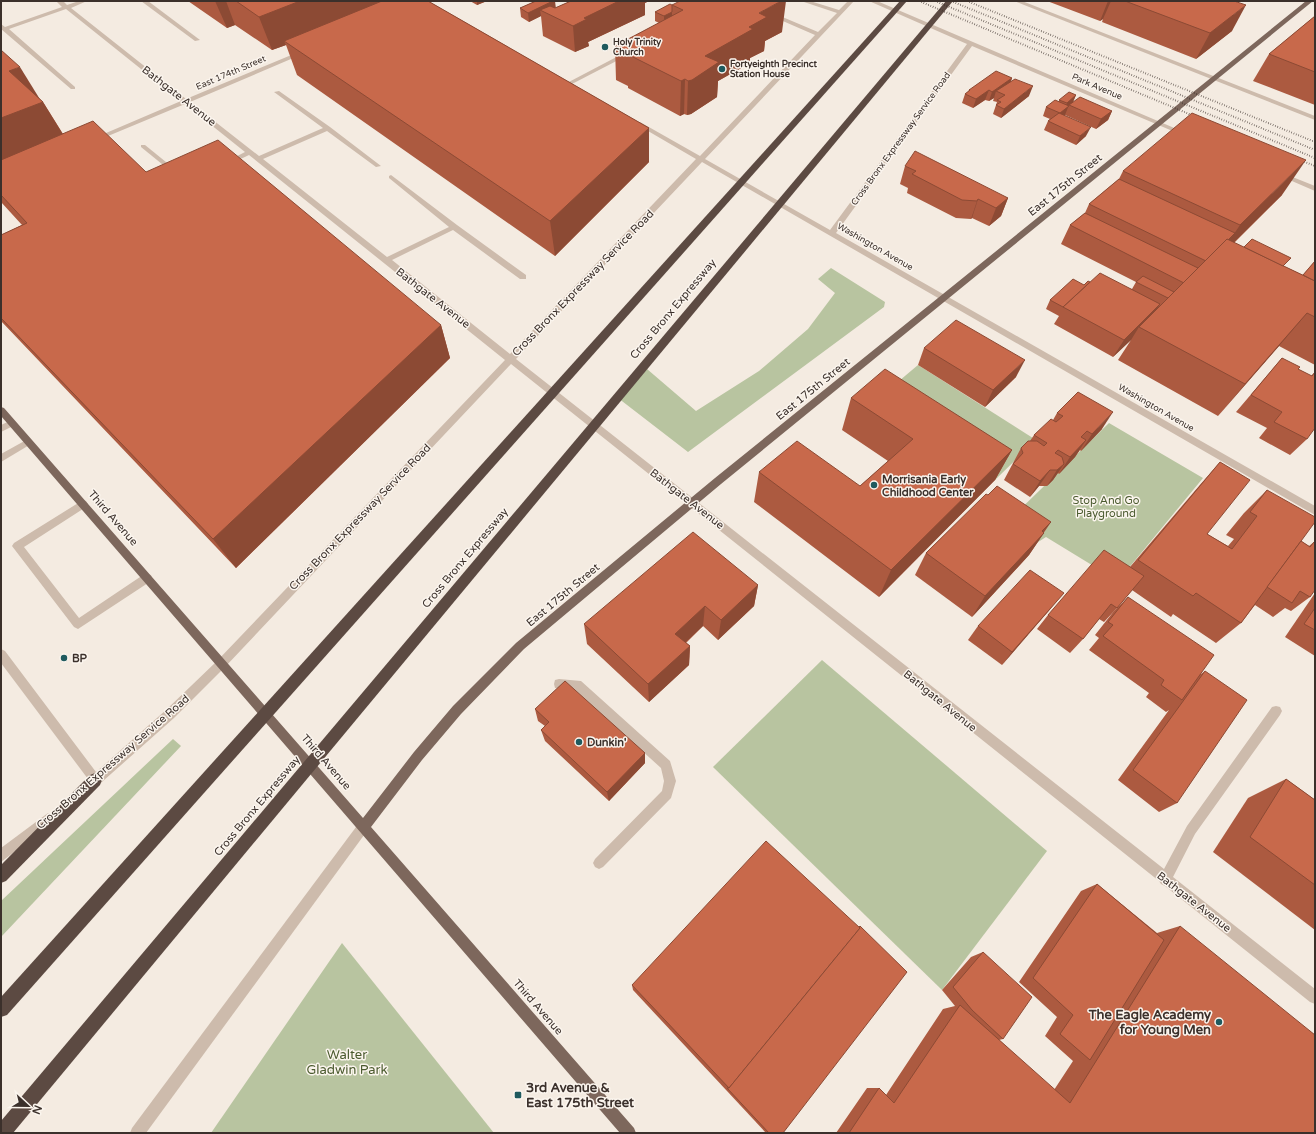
<svg xmlns="http://www.w3.org/2000/svg" width="1316" height="1134" viewBox="0 0 1316 1134" font-family="'Varela Round',sans-serif">
  <rect width="100%" height="100%" fill="#f4ebe1"/>
  <g fill="#b8c4a0">
    <polygon points="831,268 885,302 884,307 688,452 618,398 647,369 696,411 759,371 808,329 835,293 818,279"/>
    <polygon points="918,365 1036,440 995,480 874,402"/>
    <polygon points="1109,423 1203,478 1118,581 1046,537 1035,544 1005,524"/>
    <polygon points="822,660 1047,851 942,990 713,767"/>
    <polygon points="173,739 181,746 1,937 1,901"/>
    <polygon points="342,943 494,1133 211,1133"/>
  </g>
  <g fill="none" stroke-linecap="round" stroke-linejoin="round">
    <g fill="#cdbbac" fill-rule="evenodd">
      <polygon points="56,1 63,1 67,5 79,1 87,1 71,8 186,99 301,51 305,51 305,53 190,102 259,156 323,128 274,92 279,91 330,127 381,166 376,167 327,131 263,159 387,257 449,227 389,178 389,176 391,175 457,225 526,275 526,279 520,279 453,230 392,260 510,354 696,159 636,124 636,122 640,122 700,156 815,35 769,15 769,13 773,13 818,32 837,13 801,1 810,1 839,10 848,1 854,1 705,159 830,230 967,44 869,1 877,1 1186,133 1186,135 1182,135 972,46 836,233 1315,506 1315,515 702,162 516,359 1164,869 1187,826 1272,707 1276,706 1280,707 1282,711 1280,715 1195,834 1173,877 1315,989 1315,1004 1310,1002 1165,886 1161,884 1159,881 511,364 225,667 174,718 94,789 90,791 86,789 84,785 88,779 1,663 1,649 5,651 96,772 166,710 217,661 505,360 249,155 228,165 224,165 224,163 245,152 185,104 96,141 92,141 92,139 181,101 66,9 9,29 75,87 75,89 71,89 1,29 1,24 5,27 62,7"/>
      <polygon points="141,1 148,1 200,40 195,41"/>
      <polygon points="1014,1 1022,1 1315,116 1315,120"/>
      <polygon points="626,52 629,54 628,55 570,85 565,84"/>
      <polygon points="141,145 145,145 177,171 177,173 173,173 141,147"/>
      <polygon points="1280,172 1315,186 1315,191 1278,175 1278,173"/>
      <polygon points="12,420 16,423 15,425 1,432 1,425"/>
      <polygon points="28,439 31,440 33,442 31,444 1,462 1,454"/>
      <polygon points="83,500 86,501 88,504 86,507 24,547 79,618 143,575 147,574 151,575 152,578 151,581 78,629 74,627 12,546 14,543"/>
      <polygon points="559,679 581,681 670,761 676,781 671,798 603,867 599,869 595,867 593,863 595,859 662,791 664,781 661,768 575,690 555,688 554,684 555,680"/>
      <polygon points="48,813 52,815 54,819 52,823 1,862 1,848"/>
      <polygon points="363,821 367,823 369,827 367,831 146,1133 130,1133 132,1128 359,823"/>
    </g>
    <polygon fill="#7d675c" fill-rule="evenodd" points="1306,1 1313,1 721,484 524,649 461,714 422,760 371,827 634,1128 636,1133 620,1133 1,416 1,407 4,408 363,818 414,752 453,706 516,643 715,478"/>
    <g fill="#5c4a42" fill-rule="evenodd">
      <polygon points="900,1 907,1 7,1015 1,1017 1,997"/>
      <polygon points="946,1 953,1 13,1133 1,1133 1,1121"/>
      <polygon points="95,773 100,775 102,780 100,785 6,881 1,883 1,865 90,775"/>
    </g>
    <g stroke="#3b302b" stroke-width="2" stroke-dasharray="0.5 2" stroke-linecap="butt">
      <polyline points="919,1 1201,119"/>
      <polyline points="935,1 1315,158"/>
      <polyline points="951,1 1315,150"/>
      <polyline points="967,1 1315,142"/>
      <polyline points="1295,158 1315,166"/>
    </g>
  </g>
  <g fill="#ac5a40">
    <polygon points="188,1 428,1 649,128 649,162 555,256 297,75 286,45 272,50 235,25 227,28"/>
    <polygon points="470,1 487,1 477,5"/>
    <polygon points="536,1 555,1 555,8 571,1 647,1 647,2 645,3 645,15 588,42 589,46 575,52 543,36 541,16 529,22 521,17 520,8"/>
    <polygon points="1047,1 1234,1 1232,31 1196,59 1102,22 1103,19 1100,21"/>
    <polygon points="672,5 782,32 765,41 764,51 750,58 750,63 718,81 717,97 691,114 687,115 684,114 680,116 628,88 628,86 616,80 615,46 659,23 655,21 655,12"/>
    <polygon points="1315,16 1315,105 1253,81 1269,54"/>
    <polygon points="1,50 40,100 43,102 63,134 146,172 441,325 450,358 236,568 1,321 1,235 22,225 1,202"/>
    <polygon points="1012,78 1011,81 1029,96 1001,118 993,114 997,102 993,101 994,98 989,101 985,100 973,108 962,103 965,94 968,92 969,90"/>
    <polygon points="1076,95 1073,102 1112,111 1108,120 1096,129 1065,115 1064,116 1086,136 1076,145 1044,130 1048,121 1050,119 1043,116 1046,107 1059,101 1059,100"/>
    <polygon points="905,166 1008,198 1001,216 989,226 972,218 971,219 956,218 907,193 908,188 900,184"/>
    <polygon points="1123,171 1282,195 1234,243 1303,275 1315,261 1315,365 1279,346 1218,416 1118,360 1131,340 1113,357 1054,324 1059,316 1046,309 1050,300 1090,282 1132,289 1136,282 1061,244 1070,225 1085,213 1089,204 1119,179"/>
    <polygon points="924,348 1016,377 985,407 918,365"/>
    <polygon points="1282,358 1298,369 1311,376 1315,372 1307,439 1290,455 1259,438 1267,428 1236,412"/>
    <polygon points="851,398 1012,450 995,480 879,597 754,502 759,472 860,486 888,461 842,430"/>
    <polygon points="1057,413 1102,429 1081,451 1080,450 1075,457 1059,474 1058,473 1053,480 1047,486 1039,486 1030,497 1004,480 1021,448 1030,441 1034,435 1053,420"/>
    <polygon points="1220,462 1207,534 1228,546 1234,539 1226,535 1244,513 1267,490 1301,541 1309,546 1314,542 1310,597 1291,611 1285,608 1273,617 1255,605 1241,623 1216,643 1173,614 1171,617 1132,590 1117,608 1104,622 1099,619 1083,639 1070,653 1037,629 1048,615 1130,567 1199,486"/>
    <polygon points="988,495 1051,522 1029,555 972,617 915,575 926,553"/>
    <polygon points="758,585 754,606 718,640 703,626 686,643 690,646 689,665 649,702 587,644 584,624"/>
    <polygon points="1315,593 1315,656 1285,637"/>
    <polygon points="1128,597 1201,674 1205,671 1177,803 1159,812 1118,780 1169,710 1166,712 1146,697 1149,693 1089,650 1099,638 1095,635 1114,611"/>
    <polygon points="1052,607 1002,665 968,640 978,626"/>
    <polygon points="535,709 645,763 609,801 545,741 541,730 545,726 538,721"/>
    <polygon points="1286,779 1315,800 1315,930 1213,852 1248,798"/>
    <polygon points="1097,884 1157,933 1180,926 1315,1133 836,1133 867,1088 879,1088 886,1095 943,1009 955,1006 942,990 971,957 983,952 1003,1039 999,1040 1054,1090 1073,1061 1045,1036 1057,1017 1019,982 1081,891"/>
    <polygon points="632,985 783,1133 766,1133 633,990"/>
  </g>
  <g fill="#8c4a34">
    <polygon points="215,1 226,1 235,25 227,28"/>
    <polygon points="300,1 383,1 284,41 286,45 272,50 259,17"/>
    <polygon points="477,1 487,1 477,5"/>
    <polygon points="553,1 555,1 556,9 540,10 541,16 529,22 528,13"/>
    <polygon points="619,1 647,1 647,2 645,3 645,15 588,42 589,46 575,52 573,26 584,18"/>
    <polygon points="781,1 786,1 782,32 765,41 764,51 750,58 750,63 718,81 717,97 691,114 687,115 688,81 705,56 749,27 759,13"/>
    <polygon points="1108,1 1111,1 1103,19 1100,21"/>
    <polygon points="1246,5 1232,31 1196,59 1210,33"/>
    <polygon points="672,12 672,21 664,25 664,16"/>
    <polygon points="20,67 41,101 9,71"/>
    <polygon points="1012,78 1009,87 996,91 994,98 989,101 992,92"/>
    <polygon points="685,79 684,114 680,116 681,81"/>
    <polygon points="1033,86 1029,96 1001,118 1004,109"/>
    <polygon points="989,90 985,100 973,108 976,99"/>
    <polygon points="1076,95 1072,104 1069,105 1065,115 1056,122 1060,113 1064,110 1067,103"/>
    <polygon points="43,102 64,136 1,162 1,118"/>
    <polygon points="1112,111 1108,120 1096,129 1101,119"/>
    <polygon points="1091,127 1086,136 1076,145 1080,136"/>
    <polygon points="649,128 649,162 555,256 550,221"/>
    <polygon points="1306,160 1282,195 1217,259 1240,225"/>
    <polygon points="1008,198 1001,216 989,226 996,208"/>
    <polygon points="978,199 972,218 971,219 977,201"/>
    <polygon points="1235,233 1217,259 1207,261"/>
    <polygon points="1160,304 1149,322 1139,327 1131,340 1113,357 1124,340"/>
    <polygon points="1307,313 1279,346 1218,416 1245,384"/>
    <polygon points="441,325 450,358 236,568 213,539"/>
    <polygon points="1025,360 1016,377 985,407 993,390"/>
    <polygon points="1113,412 1102,429 1081,451 1092,434"/>
    <polygon points="1086,440 1075,457 1059,474 1070,457"/>
    <polygon points="1012,450 995,480 879,597 891,570"/>
    <polygon points="1064,464 1053,480 1047,486 1057,470"/>
    <polygon points="1050,470 1039,486 1030,497 1040,481"/>
    <polygon points="1051,522 1039,538 1044,533 1029,555 972,617 985,596"/>
    <polygon points="758,585 754,606 718,640 721,620"/>
    <polygon points="1064,593 1052,607 1002,665 1012,652"/>
    <polygon points="705,606 703,626 674,653 675,634"/>
    <polygon points="690,646 689,665 649,702 648,684"/>
    <polygon points="645,753 645,763 609,801 607,792"/>
  </g>
  <g fill="#c8694b" stroke="#8c4a34">
    <polygon points="236,1 300,1 259,17"/>
    <polygon points="382,1 428,1 649,128 550,221 284,41"/>
    <polygon points="536,1 553,1 528,13 520,8"/>
    <polygon points="571,1 619,1 584,18 587,19 573,26 540,10 550,6 555,8"/>
    <polygon points="680,1 781,1 759,13 767,17 749,27 753,29 705,56 719,62 692,80 688,81 685,79 681,81 627,54 630,53 615,46 683,10 672,5"/>
    <polygon points="1125,1 1234,1 1246,5 1210,33"/>
    <polygon points="670,4 672,5 672,12 664,16 655,12"/>
    <polygon points="1315,16 1315,72 1269,54"/>
    <polygon points="1,50 20,67 9,71 43,102 1,118"/>
    <polygon points="996,71 1012,78 992,92 989,90 976,99 965,94 970,90 969,90"/>
    <polygon points="1015,79 1033,86 1004,109 996,105 1001,102 997,100 1005,95 996,91"/>
    <polygon points="1069,92 1076,95 1067,103 1059,100"/>
    <polygon points="1080,97 1112,111 1101,119 1069,105"/>
    <polygon points="1055,100 1069,106 1060,113 1046,107"/>
    <polygon points="1059,113 1091,127 1080,136 1048,121"/>
    <polygon points="1192,113 1306,160 1240,225 1123,171"/>
    <polygon points="93,121 146,172 218,140 441,325 213,539 1,318 1,235 27,223 1,195 1,160"/>
    <polygon points="915,151 1008,198 996,208 978,199 977,201 962,200 912,174 916,171 905,166"/>
    <polygon points="1119,179 1235,233 1228,240 1227,239 1206,261 1089,204"/>
    <polygon points="1085,213 1198,268 1184,283 1070,225"/>
    <polygon points="1227,239 1315,281 1315,317 1307,313 1245,384 1139,327"/>
    <polygon points="1252,239 1291,258 1283,266 1244,247"/>
    <polygon points="1315,261 1315,281 1303,275"/>
    <polygon points="1100,273 1160,304 1124,340 1063,307"/>
    <polygon points="1143,276 1174,292 1168,298 1136,282"/>
    <polygon points="1073,279 1084,285 1088,281 1090,282 1063,307 1050,300"/>
    <polygon points="956,320 1025,360 993,390 924,348"/>
    <polygon points="1282,358 1300,367 1298,369 1312,376 1315,372 1315,428 1307,439 1274,422 1282,412 1251,395"/>
    <polygon points="885,369 1012,450 891,570 759,472 797,441 860,486 913,439 851,398"/>
    <polygon points="1078,392 1113,412 1092,434 1087,431 1081,437 1086,440 1070,457 1058,450 1055,453 1062,457 1064,464 1057,470 1050,470 1040,481 1013,464 1023,453 1021,448 1028,441 1037,441 1044,446 1047,443 1034,435 1051,419 1056,422 1063,416 1057,413"/>
    <polygon points="1220,462 1250,480 1207,534 1232,549 1257,516 1250,512 1267,490 1315,517 1315,522 1241,623 1196,593 1193,596 1138,560"/>
    <polygon points="997,486 1051,522 1042,531 1044,533 985,596 926,553 986,494 988,495"/>
    <polygon points="693,532 758,585 721,620 705,606 675,634 690,646 648,684 584,624"/>
    <polygon points="1301,541 1310,547 1314,542 1315,542 1315,590 1310,597 1300,591 1292,603 1267,587"/>
    <polygon points="1104,550 1144,576 1117,608 1111,604 1083,639 1048,615"/>
    <polygon points="1030,570 1064,593 1012,652 978,626"/>
    <polygon points="1128,597 1214,655 1182,700 1161,685 1164,680 1103,636 1113,625 1108,622"/>
    <polygon points="1315,608 1315,630 1304,624"/>
    <polygon points="1205,671 1247,700 1177,803 1133,770"/>
    <polygon points="565,681 645,753 607,792 541,730 549,722 535,709"/>
    <polygon points="1286,779 1315,800 1315,885 1250,837"/>
    <polygon points="766,841 860,928 729,1088 632,985"/>
    <polygon points="1097,884 1164,940 1090,1060 1060,1034 1073,1015 1033,978"/>
    <polygon points="860,926 907,972 783,1133 769,1133 727,1088 729,1088 860,928 859,927"/>
    <polygon points="1180,926 1315,1035 1315,1133 849,1133 879,1088 894,1103 960,1005 1070,1103"/>
    <polygon points="983,952 1032,997 1003,1039 972,1010 953,987"/>
  </g>
  <g fill="#1f5a5e" stroke="#fbf5ee" stroke-width="1.5">
    <circle cx="605" cy="47" r="4"/>
    <circle cx="722" cy="69" r="4"/>
    <circle cx="874" cy="485" r="4"/>
    <circle cx="64" cy="658" r="4"/>
    <circle cx="579" cy="742" r="4"/>
    <circle cx="1219" cy="1022" r="4"/>
    <rect x="514" y="1091" width="8" height="8" rx="2"/>
  </g>
  <g text-anchor="middle" dominant-baseline="central" stroke-width="3" stroke-linejoin="round" paint-order="stroke">
    <g font-size="9" font-weight="bold" fill="#3b302b" stroke="#fbf5ee" text-anchor="start">
      <text x="613" y="42">Holy Trinity<tspan x="613" dy="10">Church</tspan></text>
      <text x="730" y="64">Fortyeighth Precinct<tspan x="730" dy="10">Station House</tspan></text>
    </g>
    <g font-size="9" fill="#3b302b" stroke="#fbf5ee">
      <text transform="translate(231 73) rotate(-23)">East 174th Street</text>
      <text transform="translate(1097 87) rotate(23)">Park Avenue</text>
      <text transform="translate(901 139) rotate(-54)">Cross Bronx Expressway Service Road</text>
      <text transform="translate(875 247) rotate(30)">Washington Avenue</text>
      <text transform="translate(1156 408) rotate(30)">Washington Avenue</text>
    </g>
    <g font-size="11" fill="#3b302b" stroke="#fbf5ee">
      <text transform="translate(179 96) rotate(38)">Bathgate Avenue</text>
      <text transform="translate(1065 185) rotate(-39)">East 175th Street</text>
      <text transform="translate(583 283) rotate(-46)">Cross Bronx Expressway Service Road</text>
      <text transform="translate(433 298) rotate(38)">Bathgate Avenue</text>
      <text transform="translate(673 309) rotate(-50)">Cross Bronx Expressway</text>
      <text transform="translate(813 389) rotate(-39)">East 175th Street</text>
      <text transform="translate(687 499) rotate(38)">Bathgate Avenue</text>
      <text transform="translate(360 517) rotate(-46)">Cross Bronx Expressway Service Road</text>
      <text transform="translate(113 518) rotate(49)">Third Avenue</text>
      <text transform="translate(465 558) rotate(-50)">Cross Bronx Expressway</text>
      <text transform="translate(563 595) rotate(-40)">East 175th Street</text>
      <text transform="translate(940 701) rotate(39)">Bathgate Avenue</text>
      <text transform="translate(113 762) rotate(-41)">Cross Bronx Expressway Service Road</text>
      <text transform="translate(326 762) rotate(49)">Third Avenue</text>
      <text transform="translate(257 806) rotate(-50)">Cross Bronx Expressway</text>
      <text transform="translate(1194 902) rotate(38)">Bathgate Avenue</text>
      <text transform="translate(538 1007) rotate(49)">Third Avenue</text>
    </g>
    <g font-size="11" font-weight="bold" fill="#3b302b" stroke="#fbf5ee" text-anchor="start">
      <text x="882" y="479">Morrisania Early<tspan x="882" dy="13">Childhood Center</tspan></text>
      <text x="72" y="658">BP</text>
      <text x="587" y="742">Dunkin'</text>
    </g>
    <g font-size="11" fill="#4a5a2e" stroke="#fbf5ee">
      <text x="1106" y="500">Stop And Go<tspan x="1106" dy="13">Playground</tspan></text>
    </g>
    <g font-size="13" font-weight="bold" fill="#3b302b" stroke="#fbf5ee" text-anchor="end">
      <text x="1211" y="1015">The Eagle Academy<tspan x="1211" dy="15">for Young Men</tspan></text>
      <text x="526" y="1088" text-anchor="start">3rd Avenue &amp;<tspan x="526" dy="15">East 175th Street</tspan></text>
    </g>
    <g font-size="13" fill="#4a5a2e" stroke="#fbf5ee">
      <text x="347" y="1055">Walter<tspan x="347" dy="15">Gladwin Park</tspan></text>
    </g>
  </g>
  <rect width="1316" height="1134" fill="none" stroke="#3b302b" stroke-width="4"/>
  <g transform="translate(28 1106) rotate(112)" stroke="#fbf5ee" stroke-width="3" paint-order="stroke">
  <path d="M0-3L7 15L0 10L-7 15Z" fill="#3b302b"/>
  <text y="-6" font-size="11" font-weight="bold" text-anchor="middle" fill="#3b302b">N</text>
  </g>
</svg>
